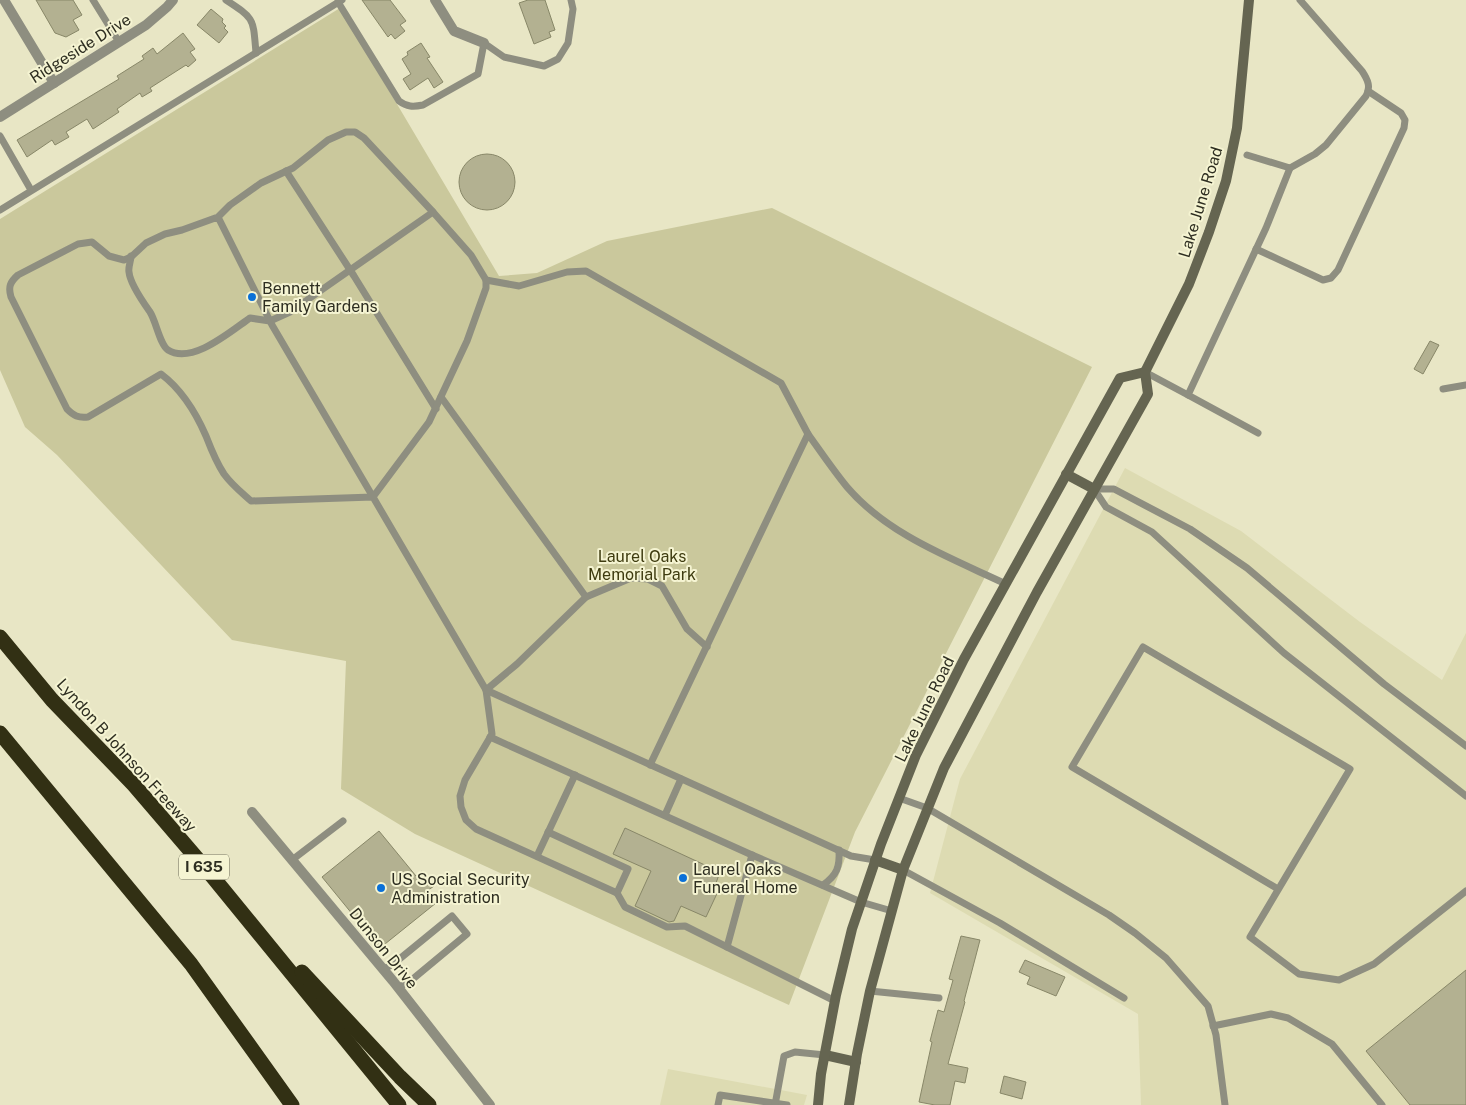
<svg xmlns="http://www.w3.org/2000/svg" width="1466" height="1105" viewBox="0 0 1466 1105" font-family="'Public Sans',sans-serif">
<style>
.built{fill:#dddbb2}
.green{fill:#cac89c}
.building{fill:#b3b191;stroke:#888768}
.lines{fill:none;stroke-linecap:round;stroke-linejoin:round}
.lane{stroke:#8e8e80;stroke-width:7}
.street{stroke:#8e8e80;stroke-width:10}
.secondary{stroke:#656551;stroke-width:10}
.highway{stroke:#323014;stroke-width:15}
.poi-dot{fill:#0b70d8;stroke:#f5f4d2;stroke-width:2}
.labels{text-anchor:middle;stroke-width:4;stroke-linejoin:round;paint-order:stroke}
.shield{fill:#f5f4d2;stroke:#6a6956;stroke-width:1}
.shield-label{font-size:15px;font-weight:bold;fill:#2e2e21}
.street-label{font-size:16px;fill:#2e2e21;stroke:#f5f4d2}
.poi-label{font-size:16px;fill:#2e2e21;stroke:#f5f4d2;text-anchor:start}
.park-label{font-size:16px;fill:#3e3b0f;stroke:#f5f4d2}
</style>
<rect width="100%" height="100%" fill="#e8e6c5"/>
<g class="built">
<polygon points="1125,468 1241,531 1360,622 1442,680 1466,633 1466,1105 1141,1105 1138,1014 930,893 960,779"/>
<polygon points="668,1069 807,1095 804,1105 660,1105"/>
</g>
<polygon class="green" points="340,8 499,276 537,273 607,241 772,208 1092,367 855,832 789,1005 415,834 341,789 346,661 232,640 57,455 25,427 0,370 0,219"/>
<g class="building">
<polygon points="36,0 73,0 82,15 73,20 79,30 66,37 55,33"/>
<polygon points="362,0 390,0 406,21 400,25 405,31 395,39 391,34 388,37"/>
<polygon points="528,0 545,0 555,30 549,32 551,37 534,44 519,3"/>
<polygon points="211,9 223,19 222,22 226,26 224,28 228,32 219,43 197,25"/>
<polygon points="183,33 195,49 190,52 196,60 188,67 186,65 150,88 152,91 142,97 140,93 117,109 119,112 93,129 87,119 66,132 69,137 55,145 52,140 27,157 17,140 119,79 117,76 144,59 142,56 153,48 157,54"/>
<polygon points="421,43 430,57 427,58 443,82 434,88 428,78 410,90 403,79 411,74 402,59 408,55 407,52"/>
<circle cx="487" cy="182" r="28"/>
<polygon points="1430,341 1439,345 1423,374 1414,369"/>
<polygon points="625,828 720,872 716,883 721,885 706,917 681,906 674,921 669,922 635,906 651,871 613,854"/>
<polygon points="379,831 416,876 422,871 434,886 427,891 436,903 380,948 322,877"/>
<polygon points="961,936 980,940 964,1001 965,1002 948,1064 968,1068 965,1083 955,1081 950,1105 935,1105 919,1102 932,1042 930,1041 938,1010 944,1012 953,980 949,979"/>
<polygon points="1025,960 1065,977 1056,996 1027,984 1030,977 1019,972"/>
<polygon points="1466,970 1466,1105 1410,1105 1366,1051"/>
<polygon points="1004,1076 1026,1082 1022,1099 1000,1093"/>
</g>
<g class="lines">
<g class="lane">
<polyline points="93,0 119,42"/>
<path d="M226,0c29,19 27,18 30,53"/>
<path d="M338,2l61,99c8,6 14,6 24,4l55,-31 6,-31 20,14 40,9 14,-7 10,-16 5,-34 -2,-9"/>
<polyline points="0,136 31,190"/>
<polyline points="1247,155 1290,168 1266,228 1188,395 1258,433"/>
<path d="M1290,168l25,-14 11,-9 40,-49c5,-9 2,-16 -4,-25l-62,-71"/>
<polyline points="286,171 354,276 436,409"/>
<polyline points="0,210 342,0"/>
<path d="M218,217l54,108 101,172 -122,4c-10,-9 -19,-16 -27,-27 -8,-12 -13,-25 -18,-38 -10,-23 -25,-47 -45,-62l-73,43c-10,1 -14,-1 -21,-8l-56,-112c-3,-10 -1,-15 7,-22l60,-31 14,-2 17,14 15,4 7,-3 15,-14 19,-9 17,-4 36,-13 12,-12 31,-22 32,-15 35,-28 18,-8h9l9,6 69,74 38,43 15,25v8l-19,53 -38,81 -56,75 113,193 6,44 -27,46 -5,16 1,11 5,13 10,9 141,64 8,14 42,20 18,-1 150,75"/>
<polyline points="1256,249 1323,280 1331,278 1338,270 1404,128 1405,120 1401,113 1368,91"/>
<path d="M131,256c0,5 -3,11 -2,16 1,12 14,30 21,40 6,9 10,33 18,38 24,15 63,-19 82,-32l20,3 20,-9 143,-100"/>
<polyline points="486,280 519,286 567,272 586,271 781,383 808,434"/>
<polyline points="1145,372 1188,395"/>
<polyline points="1443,389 1466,385"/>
<polyline points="441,397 586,597 631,578 648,579 662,586 687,629 707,647"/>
<polyline points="1094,489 1106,507 1152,532 1284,653 1466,796"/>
<polyline points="1094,489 1114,489 1190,529 1247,568 1384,684 1466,746"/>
<polyline points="586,597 517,664 486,690 851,856 875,860"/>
<polyline points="490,737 752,855 861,902 892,911"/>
<path d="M650,765l158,-331c13,18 25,36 39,53 41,48 104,71 159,97"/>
<polyline points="899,798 927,808 1109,915 1135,933 1166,958 1208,1006 1216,1035 1225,1105"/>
<polyline points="665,815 681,779"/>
<polyline points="548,832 628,869 617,893"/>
<polyline points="537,856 575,775"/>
<polyline points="292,860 343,821"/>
<polyline points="903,870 1000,923 1124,998"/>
<path d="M823,885c14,-10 17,-18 16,-35"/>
<polyline points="1278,889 1072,767 1143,647 1350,769 1250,937 1299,974 1339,980 1374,964 1466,891"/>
<polyline points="727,947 752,855"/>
<polyline points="383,970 397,961 452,916 467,934 414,978 398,988"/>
<polyline points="870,991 939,998"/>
<polyline points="1213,1026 1271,1014 1288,1018 1332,1044 1382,1105"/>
<polyline points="718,1105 720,1095 787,1105"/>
<polyline points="775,1105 784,1056 795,1052 825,1055"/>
</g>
<g class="street">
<polyline points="4,0 54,83"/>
<polyline points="435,0 454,31 484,43"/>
<polyline points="0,117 146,25 167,7 173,0"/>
<polyline points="252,812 393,981 490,1105"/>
</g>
<g class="secondary">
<polyline points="1066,474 1094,489"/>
<polyline points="875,860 903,870"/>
<polyline points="825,1055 856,1062"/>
<polyline points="818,1105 821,1074 836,995 852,929 881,844 916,755 964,659 1120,378 1145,372"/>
<polyline points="849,1105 857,1054 870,991 903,870 944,768 1037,592 1148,394 1145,372 1189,284 1209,232 1226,181 1237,128 1249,0"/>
</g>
<g class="highway">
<polyline points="0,637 52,700 134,785 212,876 399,1105"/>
<polyline points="0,733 191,964 292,1105"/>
<polyline points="302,972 400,1077 429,1105"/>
</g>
</g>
<g class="poi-dot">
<circle cx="252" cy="297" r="5"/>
<circle cx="683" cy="878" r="5"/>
<circle cx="381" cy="888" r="5"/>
</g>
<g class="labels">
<rect class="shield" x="179" y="854.5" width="50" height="25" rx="4"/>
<g class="shield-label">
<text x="204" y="872">I 635</text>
</g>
<g class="street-label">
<text transform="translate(80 48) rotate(-32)" y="6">Ridgeside Drive</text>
<text transform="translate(1200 202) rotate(-73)" y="6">Lake June Road</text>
<text transform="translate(924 709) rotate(-64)" y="6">Lake June Road</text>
<text transform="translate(127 755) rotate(48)" y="6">Lyndon B Johnson Freeway</text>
<text transform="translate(384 948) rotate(51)" y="6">Dunson Drive</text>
</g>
<g class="poi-label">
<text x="262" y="294">Bennett<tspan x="262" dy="18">Family Gardens</tspan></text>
<text x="693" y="875">Laurel Oaks<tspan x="693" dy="18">Funeral Home</tspan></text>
<text x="391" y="885">US Social Security<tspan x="391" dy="18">Administration</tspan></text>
</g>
<g class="park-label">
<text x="642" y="562">Laurel Oaks<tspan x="642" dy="18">Memorial Park</tspan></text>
</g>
</g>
</svg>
